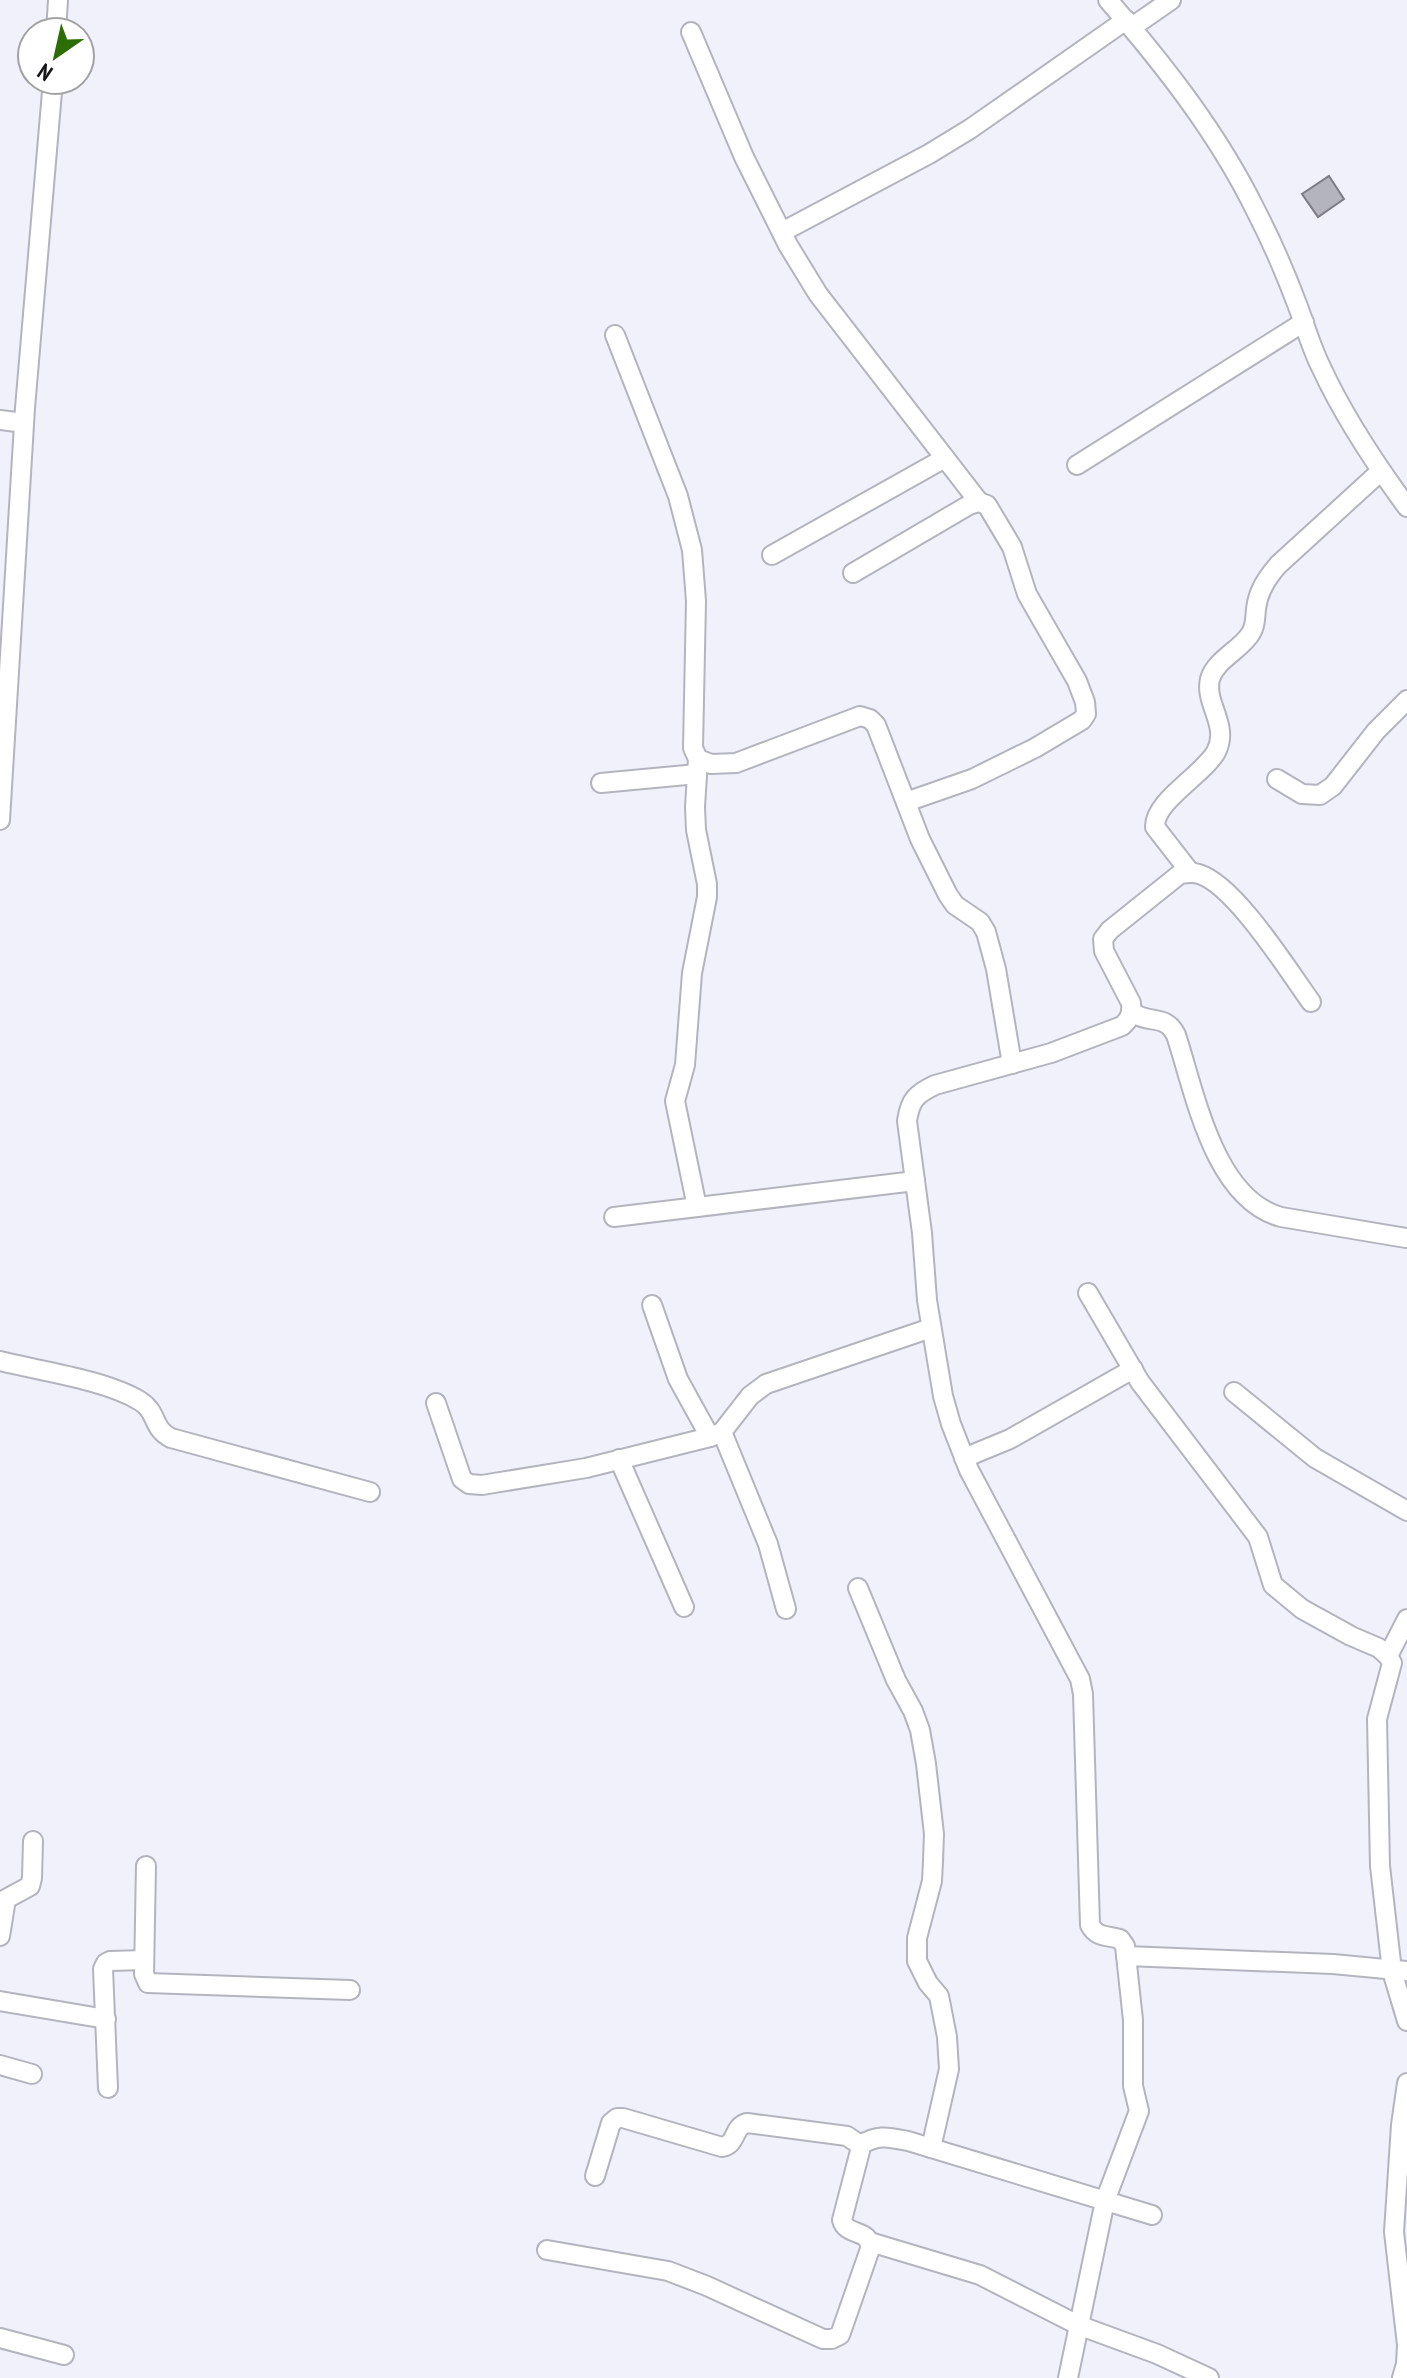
<svg xmlns="http://www.w3.org/2000/svg" width="1407" height="2378" viewBox="0 0 1407 2378" font-family="'PT Sans Narrow',sans-serif">
<style>
.building{fill:#b4b4be;stroke:#7d7c86;stroke-width:2}
.lines{fill:none;stroke-linecap:round;stroke-linejoin:round}
.street-casing{stroke:#b4b4bf;stroke-width:22}
.street{stroke:#fff;stroke-width:18}
</style>
<rect width="100%" height="100%" fill="#f1f1fc"/>
<polygon class="building" points="1329,176 1344,199 1318,217 1302,194"/>
<g class="lines">
<g class="street-casing">
<g id="street">
<path d="M1108,0c56,65 109,132 147,209 16,31 30,63 42,95 8,21 14,43 24,63 23,50 53,95 86,140"/>
<polyline points="1132,27 1171,0"/>
<polyline points="56,32 58,0"/>
<polyline points="691,32 744,157 788,245 818,294 979,502"/>
<polyline points="782,232 929,154 970,129 1126,20"/>
<polyline points="615,335 678,496 692,550 696,601 693,748 698,759 711,764 736,763 860,716 870,719 876,725 920,839 948,895 955,905 980,922 986,932 996,969 1012,1064"/>
<polyline points="0,420 24,423"/>
<polyline points="1077,465 1304,322"/>
<polyline points="772,555 945,458"/>
<polyline points="853,573 969,505 979,502 987,505 1012,547 1027,594 1077,681 1085,702 1086,714 1082,720 1035,748 972,779 906,802"/>
<polyline points="1277,779 1302,794 1320,795 1333,786 1376,731 1407,700"/>
<polyline points="601,783 697,774"/>
<polyline points="0,820 25,408 53,80"/>
<path d="M1190,872l-35,-45c-1,-26 48,-52 61,-75 14,-27 -12,-48 -6,-73 6,-20 31,-29 41,-46 5,-8 4,-16 5,-24 2,-18 11,-31 22,-44l103,-94"/>
<path d="M1132,1012c17,13 33,1 44,23 19,58 38,164 105,182l125,21"/>
<polyline points="697,1207 675,1101 685,1065 692,973 707,897 707,884 696,830 695,807 698,759"/>
<polyline points="614,1217 915,1181"/>
<polyline points="1088,1293 1140,1382 1258,1537 1273,1585 1302,1609 1351,1636 1379,1648 1388,1656 1392,1663 1377,1719 1380,1866 1392,1971 1407,2021"/>
<polyline points="652,1305 678,1379 710,1437"/>
<path d="M0,1361c40,10 106,19 140,40 18,11 12,28 31,37l199,54"/>
<polyline points="1234,1392 1315,1458 1407,1511"/>
<polyline points="436,1403 462,1479 469,1484 482,1485 586,1468 710,1437 722,1432 750,1396 766,1384 931,1328"/>
<polyline points="722,1432 768,1544 786,1609"/>
<polyline points="964,1458 1010,1439 1133,1369"/>
<polyline points="619,1459 684,1607"/>
<polyline points="858,1588 896,1680 913,1711 920,1730 926,1764 934,1834 933,1861 932,1881 917,1938 917,1961 928,1983 939,1996 947,2037 949,2069 931,2148"/>
<polyline points="1388,1656 1407,1619"/>
<polyline points="146,1866 144,1974 148,1983 350,1990"/>
<polyline points="0,1936 6,1899 30,1886 32,1878 33,1841"/>
<polyline points="1126,1956 1333,1964 1407,1971"/>
<polyline points="0,2001 106,2019"/>
<polyline points="0,2065 32,2074"/>
<polyline points="108,2088 103,1969 106,1963 110,1961 144,1960"/>
<path d="M860,2145c19,-11 28,-8 48,-4l244,74"/>
<polyline points="870,2242 980,2275 1078,2325 1157,2354 1209,2378"/>
<path d="M547,2250l121,21 39,15 116,53h9l8,-4 30,-86c1,-21 -24,-12 -28,-29l18,-69v-6l-13,-9 -100,-13c-15,4 -9,21 -25,24l-99,-29h-6l-6,5 -16,53"/>
<polyline points="0,2338 64,2355"/>
<path d="M1068,2378l37,-177 34,-90 -6,-25v-66l-8,-74 -5,-7c-13,-4 -23,-1 -30,-14l-7,-231 -3,-15 -111,-209 -18,-46 -8,-28 -16,-96 -5,-67 -15,-112c3,-21 9,-27 28,-36l116,-32 71,-27c8,-7 10,-12 9,-23l-27,-52 -1,-12 7,-9 70,-56c7,-1 13,-2 19,0 36,11 89,96 112,128"/>
<polyline points="1402,2378 1406,2364 1407,2345 1394,2232 1401,2125 1407,2083"/>
</g>
</g>
<use href="#street" class="street"/>
</g>
<g transform="translate(56 56) rotate(214)"><circle r="38" fill="#ffffff" stroke="#a2a2a3" stroke-width="2"/>
<path d="M0-6L14 30L0 20L-14 30Z" fill="#2d6e04"/>
<text y="-12" font-size="22" font-weight="bold" text-anchor="middle" fill="#16161a">N</text>
</g>
</svg>
